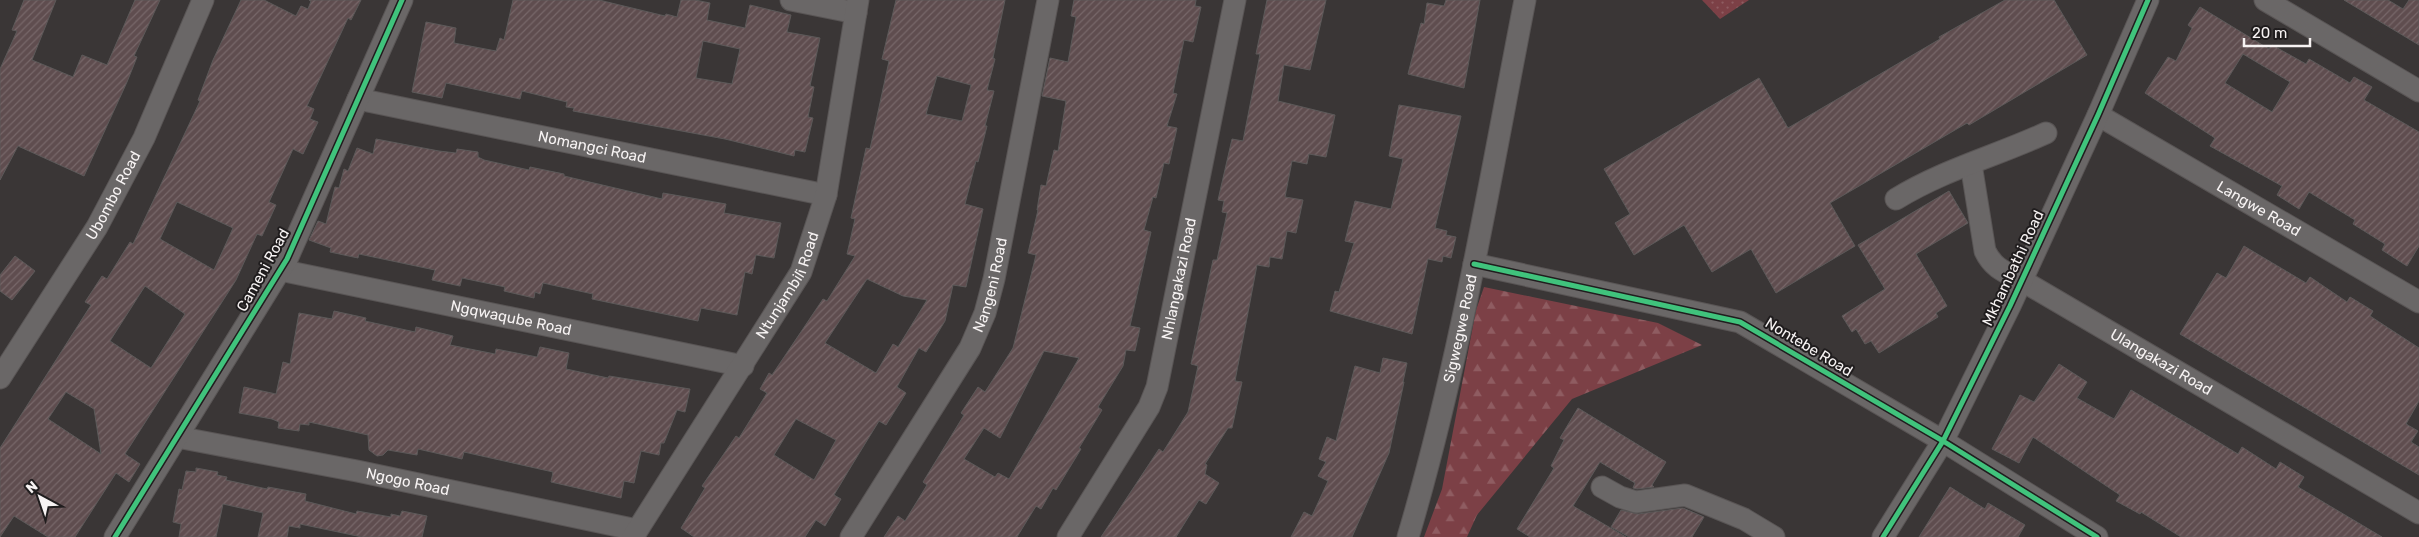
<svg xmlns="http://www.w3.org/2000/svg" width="2419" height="537" viewBox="0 0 2419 537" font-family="Rubik,sans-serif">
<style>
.grass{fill:url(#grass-dots)}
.forest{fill:url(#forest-firs)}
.building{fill:url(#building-hatch);stroke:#5c5959;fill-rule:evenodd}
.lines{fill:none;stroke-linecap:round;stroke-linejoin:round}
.minor-casing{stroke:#595555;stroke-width:23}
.minor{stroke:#6a6767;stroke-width:21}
.cycleway-casing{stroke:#201d1e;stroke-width:8}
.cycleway{stroke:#40c37c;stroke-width:5}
.labels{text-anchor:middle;stroke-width:4;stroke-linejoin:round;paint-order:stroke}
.street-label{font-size:15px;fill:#f7f3f3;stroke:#201d1e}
</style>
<defs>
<pattern id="grass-dots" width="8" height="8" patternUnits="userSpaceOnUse" patternTransform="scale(1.25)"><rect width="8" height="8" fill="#7c4046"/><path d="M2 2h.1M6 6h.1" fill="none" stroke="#8f5c61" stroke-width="1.8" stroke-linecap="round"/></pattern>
<pattern id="forest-firs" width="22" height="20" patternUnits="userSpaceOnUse" patternTransform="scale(1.25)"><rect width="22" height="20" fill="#7c4046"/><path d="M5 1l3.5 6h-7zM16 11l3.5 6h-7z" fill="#8f5c61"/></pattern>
<pattern id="building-hatch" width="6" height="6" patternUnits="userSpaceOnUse" patternTransform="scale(1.25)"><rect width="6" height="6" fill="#5f4d4f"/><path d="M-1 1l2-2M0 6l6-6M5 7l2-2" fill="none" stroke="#776769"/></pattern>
</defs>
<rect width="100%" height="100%" fill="#3a3636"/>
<polygon class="grass" points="1702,0 1749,0 1720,19"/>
<polygon class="forest" points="1484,287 1658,323 1702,345 1572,399 1477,515 1467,537 1424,537 1442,489 1476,310"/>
<g class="building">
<polygon points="24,0 56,0 32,60 73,77 82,55 107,65 135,0 160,0 134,56 137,57 127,82 84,176 18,146 0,180 0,69 17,31 12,30"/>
<path d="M241,0h23l32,16 5,-10 7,3 3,-8 -2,-1h52l-10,20 -3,-2 -41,88 7,3 -4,10 8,3 -15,32 -10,-5 -24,53 7,3 -14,31 -5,-2 -21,46 -111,174 15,10 -11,18 -13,-9 -41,64h-27l-34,-21 -14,21v-89l91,-143 -6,-3 17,-26 5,3 23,-37 3,2 67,-143 -2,-1 15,-40zM177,202l56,26 -19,42 -54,-31zM145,286l40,28 -34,54 -41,-27zM66,392l28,17 7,45 -53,-35z"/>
<path d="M513,0h86l66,16 1,-2 11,3 4,-17h14l15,3 -3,17 38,8 5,-23 41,10 -4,17 33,6 -10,48 4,1 -6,30 5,1 -8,34 -10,-2 -1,6 -69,-17 -152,-28 1,-3 -8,-1 1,-5 -45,-11 -2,8 -74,-16 -4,15 -30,-6 14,-70 30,6 -2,15 42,8 4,-13 4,2zM703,41l37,8 -8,35 -36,-6z"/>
<path d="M896,0h109l-12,58 2,1 -8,31 7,1 -9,35h2l-9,36 -2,-1 -11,43 18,5 -17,78 -13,-2 -8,36 -19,31 -7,-4 -22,39 9,6 -20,32 -7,-4 -27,44 -18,30 7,4 -16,27 -9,-6 -11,17h-111l-13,-9 24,-40 -3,-2 34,-50 3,2 28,-45 -7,-4 9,-16 3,2 51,-76 4,2 28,-45 -8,-2 8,-35 -4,-1 15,-70 4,1 19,-88 -7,-2zM937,76l34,9 -9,36 -36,-7zM867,279l36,17 24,4 -29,47 -5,-3 -17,29 -51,-30zM796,419l40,21 -22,40 -40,-25z"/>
<path d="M1074,0h122l-1,6 6,1 -8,35 -9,-2 -11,53 4,1 -10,32 10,2 -8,36 -5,-1 -8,35 -3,-1 -9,33 7,2 -21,94 10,2 -5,23 -9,-1 -3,16 -25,41 4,3 -23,38 2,1 -25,41 -3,-2 -12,21 -5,-3 -19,31h-133l14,-21 7,5 22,-36 -4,-3 41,-67 -3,-2 17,-26 7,5 28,-44 23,-93 -8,-2 10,-43h-1l4,-25 5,1 8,-36 4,1 8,-50 -24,-5 8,-38 18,4 8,-45 -5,-1zM1044,351l35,7 -70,121 -11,-6 -3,4 -31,-18 20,-31 16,10z"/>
<polygon points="1267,0 1326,0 1310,70 1284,65 1278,101 1335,115 1326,157 1309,154 1307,164 1292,161 1285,197 1303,200 1296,233 1287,231 1282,259 1270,257 1269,267 1257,265 1235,381 1242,382 1232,428 1228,428 1205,464 1207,465 1205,474 1219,483 1206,504 1199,500 1176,537 1101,537 1159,449 1163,452 1188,412 1198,366 1191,364 1213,260 1217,260 1227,213 1222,212 1224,201 1218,200 1232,139 1243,141 1260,54 1256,54"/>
<polygon points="1446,0 1480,0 1464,88 1408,74 1421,23 1424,24 1427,3 1444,6"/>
<polygon points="2005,0 2054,0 2087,55 1969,125 1967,123 1830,203 1855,246 1776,293 1751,249 1712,272 1684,225 1634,255 1615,223 1630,214 1604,169 1759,78 1788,128 1940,39 1939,37"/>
<polygon points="2344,0 2388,0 2403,9 2409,0 2419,0 2419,45"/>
<path d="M2200,7l69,42 3,-4 34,19 3,-5 41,24 4,-6 18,10 -8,13 55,32v114l-12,20 -25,-16 3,-6 -32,-20 2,-4 -46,-28 -10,17 -22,-14 5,-9 -72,-40 5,-8 -70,-45 23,-36 8,4 16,-33 -4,-3zM2243,54l47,28 -18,30 -47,-29z"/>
<polygon points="1399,105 1461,116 1435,228 1447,231 1446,235 1456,237 1451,258 1443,256 1442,262 1428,259 1412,334 1330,311 1335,291 1339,292 1354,243 1345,241 1355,201 1391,209 1403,159 1389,156"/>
<polygon points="376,139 439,151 456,153 457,149 478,152 478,157 484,160 529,170 530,167 564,174 564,176 662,199 663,193 726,204 724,213 781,223 774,258 756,255 752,274 745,272 737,315 701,308 698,321 592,299 593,294 543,283 540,294 535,292 534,298 504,291 505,287 462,278 460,286 432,280 435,270 359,254 358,258 330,252 331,248 309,240 318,221 326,224 335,187 339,188 344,169 348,171 357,148 373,154"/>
<polygon points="1949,191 1968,223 1916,254 1947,306 1936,313 1938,317 1879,353 1871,341 1865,344 1856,329 1852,332 1842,316 1885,289 1858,245"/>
<polygon points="2244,246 2306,283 2310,277 2347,302 2350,297 2373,311 2370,316 2419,348 2419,401 2406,424 2418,431 2411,442 2419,447 2419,475 2180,334 2217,273 2226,278"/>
<polygon points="15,256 35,271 12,300 0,291 0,275"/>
<polygon points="334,311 366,318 365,321 415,332 416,327 453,336 450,345 495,354 496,349 537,357 540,347 569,353 566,369 608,378 609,376 690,389 685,412 677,410 664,443 661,443 659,455 641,451 634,483 624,481 621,498 551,482 553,472 464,452 462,459 418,449 417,455 388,450 383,455 377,456 369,450 368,435 309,422 309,425 300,424 299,431 278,428 279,422 272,419 239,413 244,387 276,394 283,362 290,364 299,313 332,319"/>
<polygon points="1383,358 1407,363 1403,382 1404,382 1389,453 1352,537 1291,537 1304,512 1312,516 1328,481 1318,476 1326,462 1319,459 1327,437 1336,441 1355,366 1380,373"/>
<polygon points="2059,364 2087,382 2077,398 2114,419 2131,390 2238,454 2242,447 2276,469 2280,462 2304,477 2298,487 2382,537 2181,537 2141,512 2140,514 2116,501 2120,495 2033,437 2019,463 1992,449 2020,395 2034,402"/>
<polygon points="1578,408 1666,462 1652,485 1654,487 1637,489 1633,488 1635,483 1600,462 1573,506 1626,537 1530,537 1517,529 1554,468 1551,466 1564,440 1560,438"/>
<polygon points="196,468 218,472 217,475 227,477 226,480 267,489 268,487 306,494 305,501 356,514 357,511 391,517 391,514 400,516 402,511 427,516 422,537 362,537 300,524 300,528 289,526 287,537 258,537 263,513 223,504 216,537 179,537 181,524 173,522 179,489 182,490 186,471 196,472"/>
<polygon points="1950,487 1985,509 1988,503 2025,525 2018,537 1919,537"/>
<polygon points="1683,508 1704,517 1692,537 1629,537 1611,527 1621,510 1638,514"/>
</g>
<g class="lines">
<g class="minor-casing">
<g id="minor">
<polyline points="791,0 856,13"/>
<polyline points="2265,0 2419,91"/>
<path id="s1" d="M358,99l468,96"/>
<path id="s2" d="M2098,115l321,187"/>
<path id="s3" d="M1971,164l14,87c8,17 20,21 36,29l398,233"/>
<path d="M1896,199c47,-29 100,-43 150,-66"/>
<polyline points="1474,264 1740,322 1943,441 2097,537"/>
<path id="s4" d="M280,270l463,96"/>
<path id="s5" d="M0,378l97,-151 47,-89 59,-138"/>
<path id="s6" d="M177,437l180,34 280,59"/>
<polyline points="1602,487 1620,497 1636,502 1685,495 1744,519 1774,537"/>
<polyline points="115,537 287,259 402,0"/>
<path id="s7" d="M633,537l168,-265 25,-77 32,-195"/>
<path id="s8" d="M851,537l119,-189 15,-35 9,-34 54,-279"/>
<path id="s9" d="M1068,537l81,-130 8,-20 78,-387"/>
<path id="s10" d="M1408,537c52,-175 82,-358 117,-537"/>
<polyline points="1883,537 1943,441 2010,306 2098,115 2148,0"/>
</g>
</g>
<use href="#minor" class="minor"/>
<g class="cycleway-casing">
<g id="cycleway">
<polyline points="1474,264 1740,322 1943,441 2097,537"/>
<polyline points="115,537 287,259 402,0"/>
<polyline points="1883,537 1943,441 2010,306 2098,115 2148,0"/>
</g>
</g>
<use href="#cycleway" class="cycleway"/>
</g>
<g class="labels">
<g class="street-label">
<text dy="5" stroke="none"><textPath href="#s1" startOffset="239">Nomangci Road</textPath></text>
<text dy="5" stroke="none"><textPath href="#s5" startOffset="215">Ubombo Road</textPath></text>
<text dy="5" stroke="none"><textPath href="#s2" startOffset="186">Langwe Road</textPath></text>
<text transform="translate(2013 268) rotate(-65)" y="5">Mkhambathi Road</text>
<text transform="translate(263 270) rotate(-61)" y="5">Cameni Road</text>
<text dy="5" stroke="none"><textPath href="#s9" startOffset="285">Nhlangakazi Road</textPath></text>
<text dy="5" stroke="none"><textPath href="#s8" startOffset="290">Nangeni Road</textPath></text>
<text dy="5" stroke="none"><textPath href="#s7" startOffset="296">Ntunjambili Road</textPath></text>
<text dy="5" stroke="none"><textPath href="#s4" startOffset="236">Ngqwaqube Road</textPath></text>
<text dy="5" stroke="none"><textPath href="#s10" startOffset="215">Sigwegwe Road</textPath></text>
<text transform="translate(1809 347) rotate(31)" y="5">Nontebe Road</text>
<text dy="5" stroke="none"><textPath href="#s3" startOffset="298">Ulangakazi Road</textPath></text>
<text dy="5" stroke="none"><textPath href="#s6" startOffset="235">Ngogo Road</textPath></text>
</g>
</g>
<g transform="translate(40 497) rotate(320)" stroke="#201d1e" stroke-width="4" paint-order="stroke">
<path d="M0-4L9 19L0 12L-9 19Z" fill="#f7f3f3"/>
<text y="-8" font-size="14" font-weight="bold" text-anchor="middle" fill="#f7f3f3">N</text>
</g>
<path d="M2244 38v8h66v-8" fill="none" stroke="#f7f3f3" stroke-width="2.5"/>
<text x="2252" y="38" font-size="15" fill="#f7f3f3" stroke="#201d1e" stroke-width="4" paint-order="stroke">20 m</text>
</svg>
